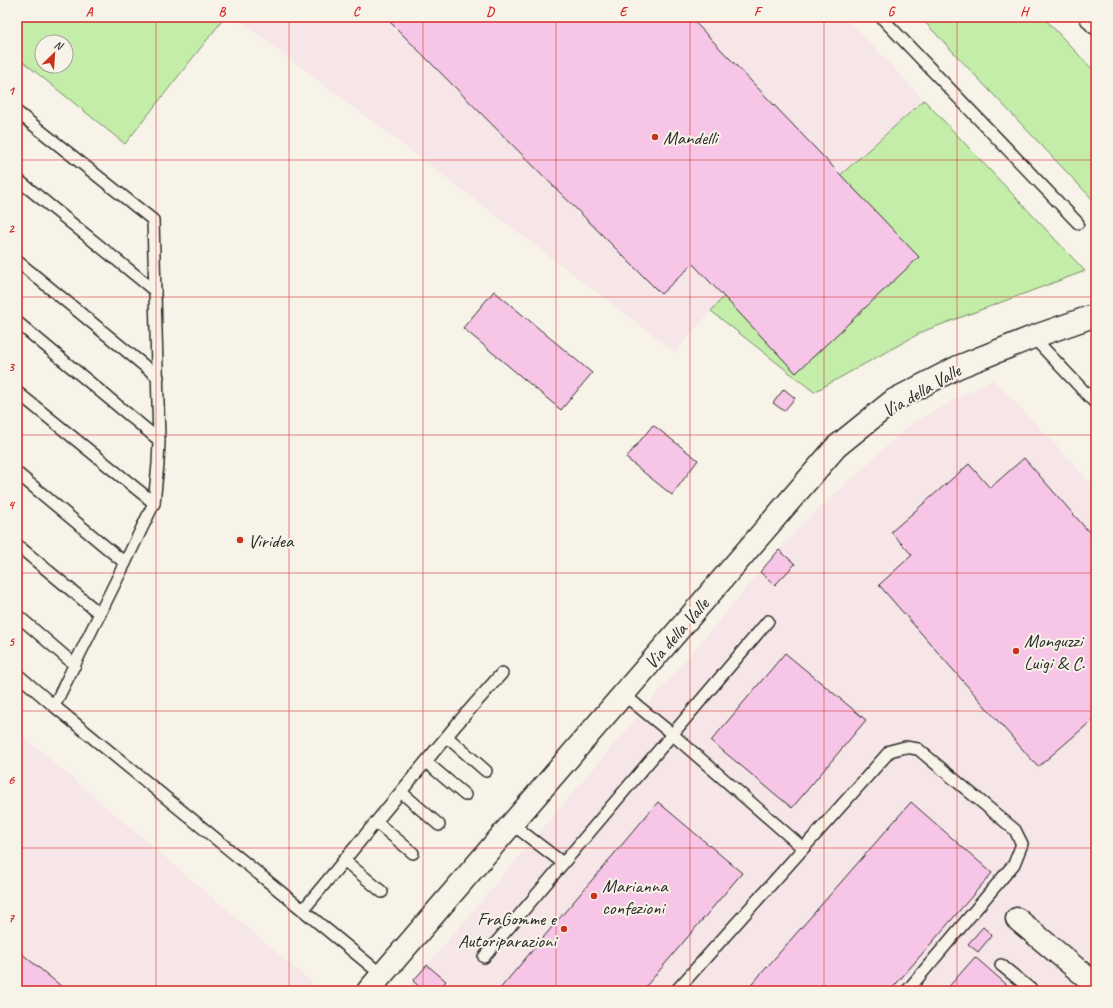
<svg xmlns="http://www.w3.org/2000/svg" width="1113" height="1008" viewBox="0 0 1113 1008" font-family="Caveat,sans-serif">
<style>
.built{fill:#f7e6e8}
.green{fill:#c3eda9;stroke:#778c6a;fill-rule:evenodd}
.building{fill:#f7c6e7;stroke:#2b2b2b}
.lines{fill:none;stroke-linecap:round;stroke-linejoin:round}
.service-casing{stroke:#2b2b2b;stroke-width:14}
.minor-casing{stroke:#2b2b2b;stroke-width:25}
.service{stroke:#f7f3e8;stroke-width:11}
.minor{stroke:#f7f3e8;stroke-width:22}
.grid{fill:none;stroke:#d62828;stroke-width:1;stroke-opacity:0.55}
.poi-dot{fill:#c8321e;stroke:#f7f3e8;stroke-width:1.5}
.labels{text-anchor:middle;stroke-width:4;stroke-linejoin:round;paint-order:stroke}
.poi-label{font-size:19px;fill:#2b2b2b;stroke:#f7f3e8;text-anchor:start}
.street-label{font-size:19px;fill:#2b2b2b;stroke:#f7f3e8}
.neatline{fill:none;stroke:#d62828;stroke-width:1.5}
.grid-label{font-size:13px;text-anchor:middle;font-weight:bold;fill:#d62828}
</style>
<rect width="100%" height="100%" fill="#f7f3e8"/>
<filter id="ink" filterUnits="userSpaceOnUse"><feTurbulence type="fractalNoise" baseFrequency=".025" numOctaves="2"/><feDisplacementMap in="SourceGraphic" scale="8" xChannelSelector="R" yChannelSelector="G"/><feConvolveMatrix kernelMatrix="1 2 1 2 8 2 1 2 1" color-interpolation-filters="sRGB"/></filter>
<g filter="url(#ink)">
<g class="built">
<polygon points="235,17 845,17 924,100 798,213 675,352"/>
<polygon points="993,379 1096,488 1096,991 405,991 760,572 801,525 913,422"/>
<polygon points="17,731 322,991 17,991"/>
</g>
<g class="green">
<path d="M17,17h208l-100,127 -108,-87zM42,42h24v24h-24z"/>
<polygon points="920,17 1043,17 1096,73 1096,203"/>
<polygon points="924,100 1085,271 924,331 814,392 711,311 798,213"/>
</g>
<g class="building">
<polygon points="385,17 690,17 919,257 796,373 693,264 661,294"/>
<polygon points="494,291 592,373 561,410 463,328"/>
<polygon points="784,389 795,398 784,411 773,403"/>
<polygon points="653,425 698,460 672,495 626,458"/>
<polygon points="1024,458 1096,540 1096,717 1038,767 879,585 912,555 891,532 969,464 990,488"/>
<polygon points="779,550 795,564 775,585 760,572"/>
<polygon points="785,653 866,720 792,808 711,741"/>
<polygon points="658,802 742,873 642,991 498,991"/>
<polygon points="911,802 992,873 890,991 746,991"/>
<polygon points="983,927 992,935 978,952 968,944"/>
<polygon points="17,949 21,953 67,991 17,991"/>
<polygon points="975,957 1014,991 945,991"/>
<polygon points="427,965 446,981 438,991 424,991 413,981"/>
</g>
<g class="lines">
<g class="service-casing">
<g id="service">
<polyline points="881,17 1078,223"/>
<polyline points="17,112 153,220 159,440 158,464 154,503 125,563 54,706"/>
<polyline points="17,179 155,291"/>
<polyline points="17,261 158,377"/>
<polyline points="17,322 159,440"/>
<polyline points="1033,337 1096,404"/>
<polyline points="17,392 154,503"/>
<polyline points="17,473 125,563"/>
<polyline points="17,545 100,614"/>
<polyline points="17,615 75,665"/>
<polyline points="17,674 54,706 382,975"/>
<polyline points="623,694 672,734 803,848"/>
<polyline points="447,737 486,771"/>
<polyline points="426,762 465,795"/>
<polyline points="401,792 439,825"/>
<polyline points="376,822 413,853"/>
<polyline points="512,824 563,863"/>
<polyline points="344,860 382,892"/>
<polyline points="303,910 457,724 502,673"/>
<polyline points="484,957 768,621"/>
<polyline points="1001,965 1033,991"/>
<polyline points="676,991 890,751 905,747 918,749 1015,830 1022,844 1014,864 907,991"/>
</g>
</g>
<g class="minor-casing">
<g id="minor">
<polyline points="1091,17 1096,23"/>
<polyline points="1017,919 1096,985"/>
<polyline points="368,991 836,447 894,400 958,367 1033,337 1096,315"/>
</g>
</g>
<use href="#service" class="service"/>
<use href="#minor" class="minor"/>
</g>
</g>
<path class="grid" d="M156,17v974M289,17v974M423,17v974M556,17v974M690,17v974M824,17v974M957,17v974M17,160h1079M17,297h1079M17,435h1079M17,573h1079M17,711h1079M17,848h1079"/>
<g class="poi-dot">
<circle cx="655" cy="137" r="4"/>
<circle cx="240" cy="540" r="4"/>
<circle cx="1016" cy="651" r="4"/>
<circle cx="594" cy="896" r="4"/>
<circle cx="564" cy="929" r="4"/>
</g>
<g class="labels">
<g class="poi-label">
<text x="663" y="144">Mandelli</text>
<text x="248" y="547">Viridea</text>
<text x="1024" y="647">Monguzzi<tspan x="1024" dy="22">Luigi &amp; C.</tspan></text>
<text x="602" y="892">Marianna<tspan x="602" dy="22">confezioni</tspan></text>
<text x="556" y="925" text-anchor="end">FraGomme e<tspan x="556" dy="22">Autoriparazioni</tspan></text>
</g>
<g class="street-label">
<text transform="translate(921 390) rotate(-30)" y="7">Via della Valle</text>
<text transform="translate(676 633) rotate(-49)" y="7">Via della Valle</text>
</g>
</g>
<rect width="1113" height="1008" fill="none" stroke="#f7f3e8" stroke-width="44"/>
<g transform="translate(54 54) rotate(25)"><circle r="19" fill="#f7f3e8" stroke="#a5a39c"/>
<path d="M0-3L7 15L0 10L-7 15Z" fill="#c8321e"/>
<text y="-6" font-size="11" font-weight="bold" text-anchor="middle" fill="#2b2b2b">N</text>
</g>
<rect x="22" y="22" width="1069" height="964" class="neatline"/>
<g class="grid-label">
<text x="89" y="16">A</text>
<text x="222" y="16">B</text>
<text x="356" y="16">C</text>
<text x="490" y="16">D</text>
<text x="623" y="16">E</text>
<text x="757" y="16">F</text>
<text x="891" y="16">G</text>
<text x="1024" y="16">H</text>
<text x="11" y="95">1</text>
<text x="11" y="233">2</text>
<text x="11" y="371">3</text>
<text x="11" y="509">4</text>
<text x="11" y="646">5</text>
<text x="11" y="784">6</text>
<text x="11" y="922">7</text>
</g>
</svg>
